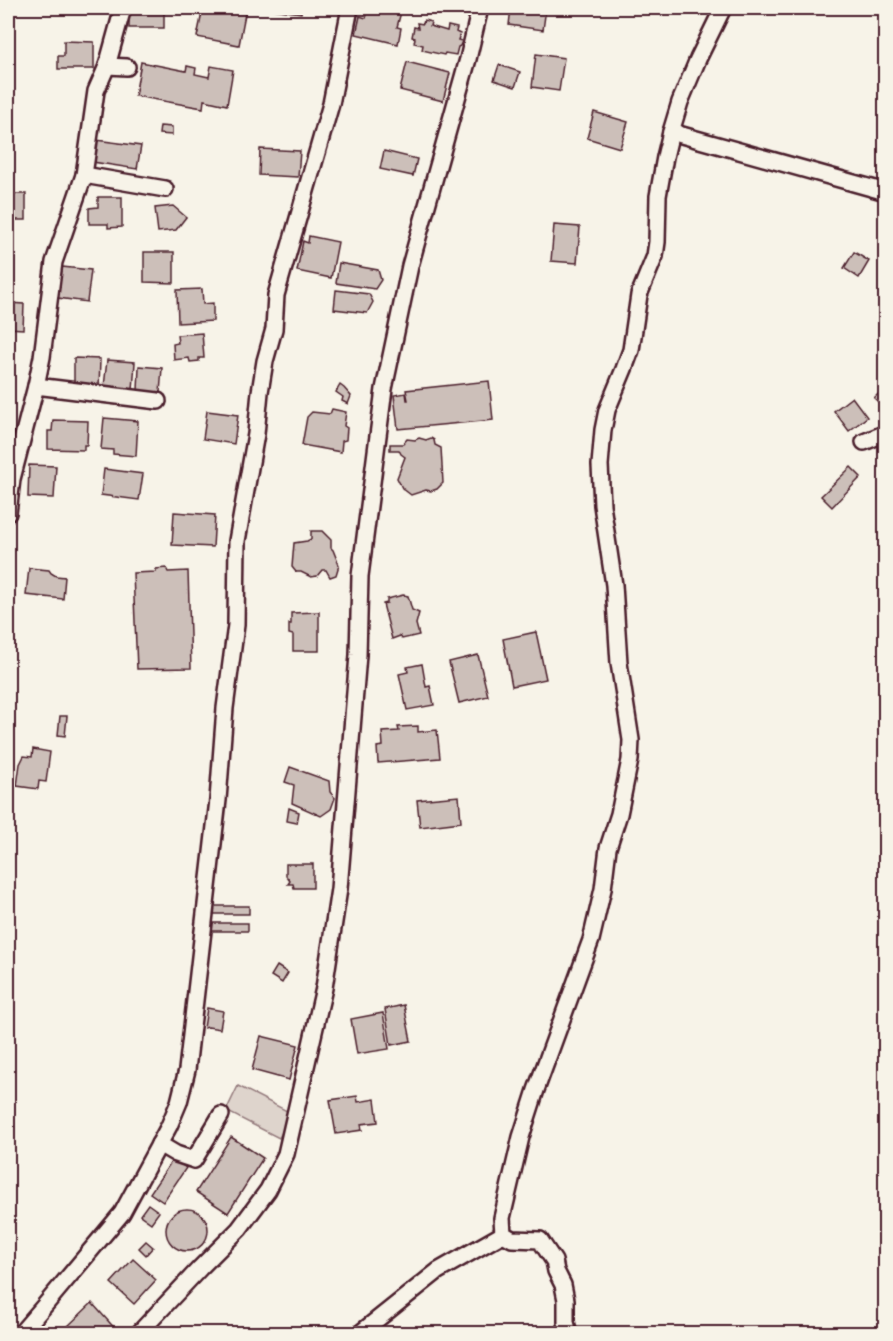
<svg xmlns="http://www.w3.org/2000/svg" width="893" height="1341" viewBox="0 0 893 1341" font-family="Dekko,sans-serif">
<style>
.green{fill:#ded4cc;stroke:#947a7c;stroke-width:1.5}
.building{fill:#ccbfb9;stroke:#4a1f2b;stroke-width:1.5}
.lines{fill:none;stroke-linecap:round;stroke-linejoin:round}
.street-casing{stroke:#4a1f2b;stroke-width:20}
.street{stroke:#f7f3e8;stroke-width:15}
</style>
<rect width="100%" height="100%" fill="#f7f3e8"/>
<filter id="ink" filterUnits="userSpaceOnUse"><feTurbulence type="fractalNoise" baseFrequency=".0167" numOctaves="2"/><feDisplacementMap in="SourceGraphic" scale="12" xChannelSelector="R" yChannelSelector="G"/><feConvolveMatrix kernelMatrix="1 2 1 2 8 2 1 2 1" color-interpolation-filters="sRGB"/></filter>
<g filter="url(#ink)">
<polygon class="green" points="238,1086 291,1113 279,1138 226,1111"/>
<g class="building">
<polygon points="203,8 238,8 246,9 239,45 197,37"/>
<polygon points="273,8 302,8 301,13 272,9"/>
<polygon points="369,8 390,8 401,12 397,27 401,28 398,44 356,34 360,16 366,18"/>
<polygon points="511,8 546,8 543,30 509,25"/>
<rect x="129" y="10" width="35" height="18"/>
<polygon points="424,20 431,22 430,26 447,31 448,26 457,28 456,32 460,34 458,40 462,41 460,46 458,47 456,55 445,53 444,55 422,50 423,45 414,43 415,38 412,37 414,27 418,28 417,23 423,24"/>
<polygon points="64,41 94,42 94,69 58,69 58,56 64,56"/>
<polygon points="536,54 564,58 559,91 532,87"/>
<polygon points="141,62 186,71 187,66 196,68 195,74 209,77 211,66 233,70 227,105 204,100 203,108 135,96"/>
<polygon points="407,62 450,73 443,101 400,90"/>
<polygon points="499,65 520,72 515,87 494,80"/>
<polygon points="594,112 628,122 620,148 587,138"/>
<polygon points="160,126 172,127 172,135 159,134"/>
<polygon points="96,140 141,146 137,169 93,162"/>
<polygon points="260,149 300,151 298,177 259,175"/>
<polygon points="384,151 417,159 413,176 380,169"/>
<rect x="8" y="194" width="18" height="26"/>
<polygon points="98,197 122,197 122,227 108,228 108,224 89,224 89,208 98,207"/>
<polygon points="173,206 186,217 176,230 158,232 155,208"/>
<polygon points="554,225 580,227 577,263 551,261"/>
<polygon points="309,236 338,242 331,278 297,271 303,241 308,243"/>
<polygon points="144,252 174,252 174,283 144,282"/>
<polygon points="854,252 869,261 859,278 844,268"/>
<polygon points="339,263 378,270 381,280 375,289 336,283"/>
<polygon points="62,267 91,270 87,302 58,298"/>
<polygon points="202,289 203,304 213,303 213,321 178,323 177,290"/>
<polygon points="336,290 369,294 373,302 367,313 334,309"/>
<polygon points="8,303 24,304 23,329 8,328"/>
<polygon points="202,333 204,358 199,358 199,361 190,362 189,358 174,360 173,344 178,343 177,335"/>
<polygon points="74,358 100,359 99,388 74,387"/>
<polygon points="107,360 135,362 133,390 104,387"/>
<polygon points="139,366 162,368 160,393 138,391"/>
<polygon points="489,381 493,420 398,429 394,395 406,393 407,400 408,400 406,390"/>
<polygon points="340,385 344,388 351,396 348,404 342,401 343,397 336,392"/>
<polygon points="885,388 886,388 886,409 874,398"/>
<polygon points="852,397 867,417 849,431 834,411"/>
<polygon points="332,409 346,412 344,426 347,428 346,440 342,441 341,452 302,445 307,417 312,412 330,414"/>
<polygon points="207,411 238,415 234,444 203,439"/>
<polygon points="104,418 138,421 136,456 113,454 113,450 101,449"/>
<polygon points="53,420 88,421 87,445 84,445 84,450 48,449 48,431 52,431"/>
<polygon points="419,438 426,440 431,438 434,440 435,445 441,448 443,483 437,489 431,491 426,490 411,495 402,488 397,478 405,457 401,454 399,450 390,450 390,444 403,444 407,439 415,440"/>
<polygon points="29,465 56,466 54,498 28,497"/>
<polygon points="851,467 861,477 832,507 821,496"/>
<polygon points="104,469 143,474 139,500 101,495"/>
<polygon points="174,512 215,515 213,547 172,545"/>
<polygon points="311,531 322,531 331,540 331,548 333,550 339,565 336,575 330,577 326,570 322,570 317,576 311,577 301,572 296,572 292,567 294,543 307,541 311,539"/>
<polygon points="29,568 49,570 51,573 56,576 65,577 63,599 26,595"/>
<polygon points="166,568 168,572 188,571 191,668 137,669 133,573 156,572 156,569"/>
<polygon points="403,595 408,596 412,610 419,613 416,624 419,635 402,639 400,636 392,639 383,604 387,603 387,599"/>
<polygon points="319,612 319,651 293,651 293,635 289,634 289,624 291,624 291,613"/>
<polygon points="536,632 546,679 512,686 503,639"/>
<polygon points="478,655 488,696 459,703 449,662"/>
<polygon points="422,664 426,687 430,686 434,705 407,710 399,674 408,672 407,667"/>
<polygon points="60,716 67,716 65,736 58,735"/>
<polygon points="418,726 418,732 437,730 440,758 378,763 377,747 383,746 382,732 399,731 398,727"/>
<polygon points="33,749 50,752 46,782 39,781 38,789 17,786 20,764 24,756 32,757"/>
<polygon points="290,767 329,781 330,792 335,798 331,809 321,816 292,803 294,785 285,782"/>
<polygon points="459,796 461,822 420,827 417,800"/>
<polygon points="289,808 299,812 297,823 287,821"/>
<polygon points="286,864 313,864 313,888 294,888 293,884 288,884 290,881 286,876"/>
<rect x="213" y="906" width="36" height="8"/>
<rect x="211" y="923" width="37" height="8"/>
<polygon points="277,966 288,973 282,983 271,976"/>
<polygon points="404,1005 411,1041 391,1045 385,1009"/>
<polygon points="207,1008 223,1011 220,1029 208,1027 204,1028"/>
<polygon points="383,1013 389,1049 357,1054 351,1019"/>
<polygon points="261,1036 298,1045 289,1080 252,1070"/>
<polygon points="357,1096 358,1102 375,1099 378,1122 361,1124 362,1130 336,1134 330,1100"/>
<polygon points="231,1137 263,1158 228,1213 196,1192"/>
<polygon points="173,1159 186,1168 163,1202 150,1193"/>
<polygon points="148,1204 159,1212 151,1223 140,1215"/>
<circle cx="187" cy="1230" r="21"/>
<polygon points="146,1241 153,1247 146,1255 139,1248"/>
<polygon points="133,1259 156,1280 134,1304 111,1283"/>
<polygon points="92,1303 118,1332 116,1334 74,1334 68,1326"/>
</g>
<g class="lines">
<g class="street-casing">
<g id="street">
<polyline points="107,66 127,67"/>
<polyline points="671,132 886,192"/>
<polyline points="84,175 165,189"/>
<polyline points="36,386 158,401"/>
<polyline points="864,442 886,433"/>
<polyline points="8,513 12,479 36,386 42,357 54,262 84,175 96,91 107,66 123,8"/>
<polyline points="159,1144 176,1154 194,1160 221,1115"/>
<polyline points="20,1334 45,1305 122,1213 169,1126 179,1102 187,1070 218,800 225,708 236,625 237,541 256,434 260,392 265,361 274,329 276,295 331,104 350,8"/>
<polyline points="138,1334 200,1268 239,1229 268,1190 286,1154 324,988 339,889 358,655 360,576 384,389 410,266 468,59 480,8"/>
<polyline points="359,1334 438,1271 503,1234"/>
<polyline points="569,1334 566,1322 566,1300 563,1285 556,1271 554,1261 540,1240 512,1239 503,1234 502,1218 521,1137 536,1090 591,940 603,889 608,848 619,814 630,760 631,740 619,663 614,585 602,505 600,465 603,430 607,410 624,369 631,350 639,295 655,256 657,242 658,196 665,157 671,132 680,102 698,59 723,8"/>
</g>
</g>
<use href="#street" class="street"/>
</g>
</g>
<rect width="893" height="1341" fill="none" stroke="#f7f3e8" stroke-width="30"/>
<rect x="15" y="15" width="863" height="1311" fill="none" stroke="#4a1f2b" stroke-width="2" filter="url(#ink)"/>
</svg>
